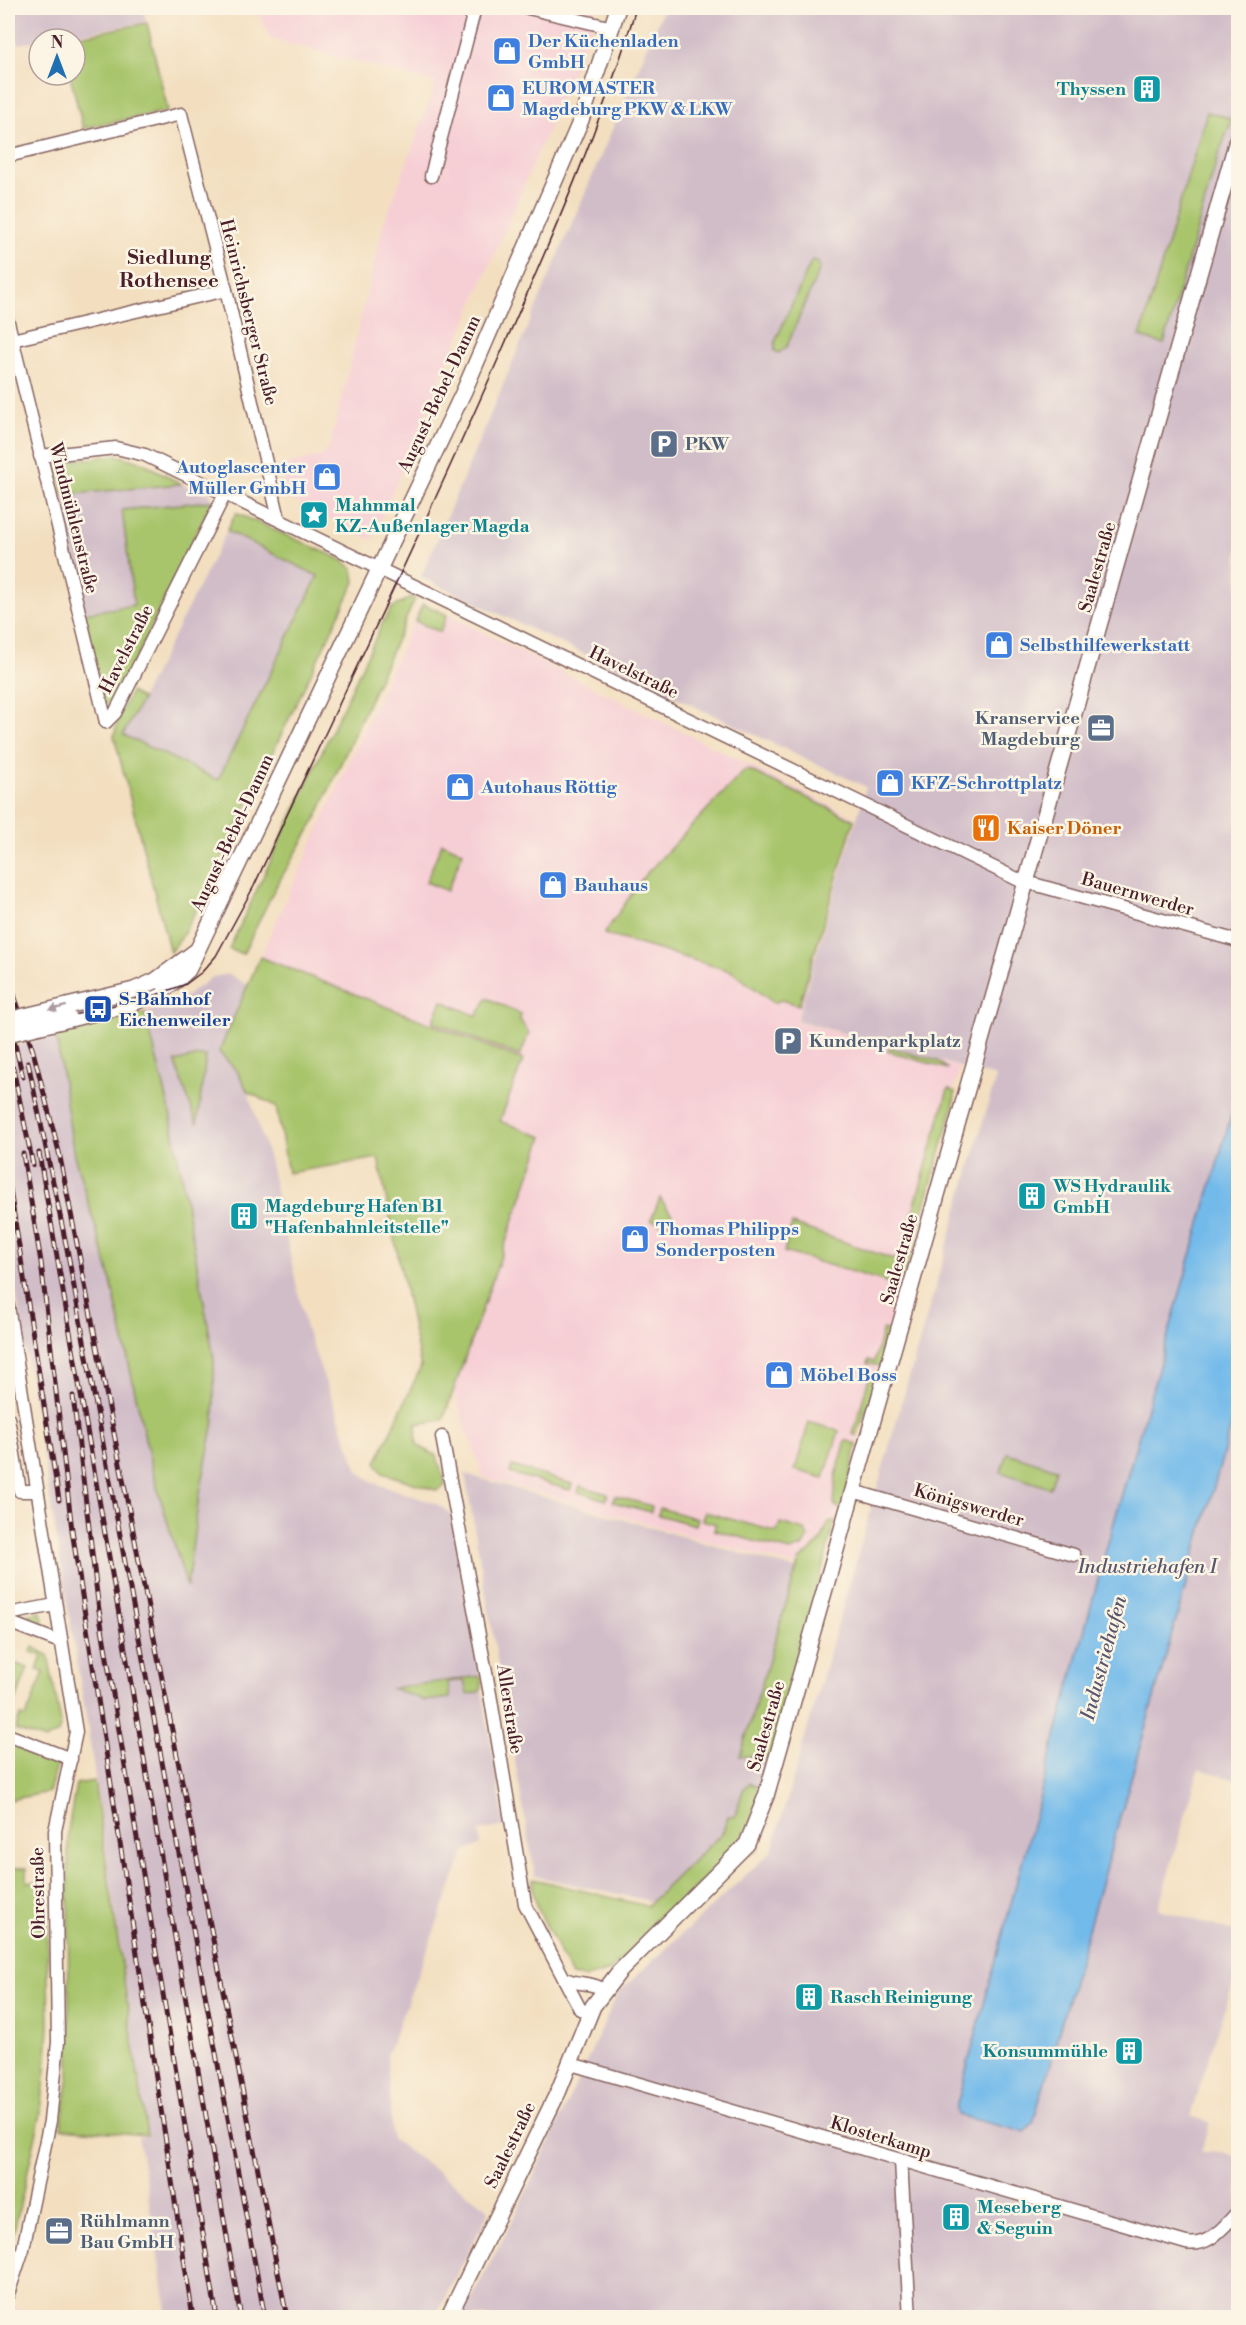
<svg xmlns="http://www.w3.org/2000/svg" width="1246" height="2325" viewBox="0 0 1246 2325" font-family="'Libre Bodoni',serif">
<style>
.built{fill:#f6cfd5}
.industrial{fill:#d1bdc8}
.green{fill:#a8c56c;stroke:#79724c;stroke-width:1.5}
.water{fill:#72baea;stroke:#5e6c8a;stroke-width:1.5}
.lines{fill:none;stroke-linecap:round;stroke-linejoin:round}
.minor-casing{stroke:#85625f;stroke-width:15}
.major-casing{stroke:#85625f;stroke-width:18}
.minor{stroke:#fff;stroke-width:12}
.major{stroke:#fff;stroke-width:15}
.tram{stroke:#4a1f2b;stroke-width:1.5}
.rail-casing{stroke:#4a1f2b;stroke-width:5}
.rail{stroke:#fcf5e5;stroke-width:3;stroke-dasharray:9;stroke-linecap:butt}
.major-bridge-casing{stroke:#85625f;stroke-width:18;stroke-linecap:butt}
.major-bridge{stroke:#fff;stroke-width:15}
.oneway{fill:#ae9aa0}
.labels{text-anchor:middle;stroke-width:5;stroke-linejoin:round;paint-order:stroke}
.shop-label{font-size:18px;font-weight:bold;fill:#366cbe;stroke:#fcf5e5;text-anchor:start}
.culture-label{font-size:18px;font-weight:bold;fill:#0d838f;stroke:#fcf5e5;text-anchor:start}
.street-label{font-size:18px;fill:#4a1f2b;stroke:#fcf5e5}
.service-label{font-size:18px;font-weight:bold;fill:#4e5e75;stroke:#fcf5e5;text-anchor:start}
.food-label{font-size:18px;font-weight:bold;fill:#c56008;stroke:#fcf5e5;text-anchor:start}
.transit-label{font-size:18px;font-weight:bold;fill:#164399;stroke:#fcf5e5;text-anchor:start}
.neighbourhood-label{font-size:20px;font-weight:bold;fill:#4a1f2b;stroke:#fcf5e5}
.water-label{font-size:20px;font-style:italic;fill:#58556e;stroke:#fcf5e5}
</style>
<rect width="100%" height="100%" fill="#fcf5e5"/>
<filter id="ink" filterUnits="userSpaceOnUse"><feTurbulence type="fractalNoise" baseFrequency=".0167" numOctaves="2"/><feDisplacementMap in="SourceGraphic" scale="12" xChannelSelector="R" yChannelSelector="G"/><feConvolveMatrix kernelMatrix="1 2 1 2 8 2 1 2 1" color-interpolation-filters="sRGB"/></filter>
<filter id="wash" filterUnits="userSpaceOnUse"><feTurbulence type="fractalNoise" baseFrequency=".008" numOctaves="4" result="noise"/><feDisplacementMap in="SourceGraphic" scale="24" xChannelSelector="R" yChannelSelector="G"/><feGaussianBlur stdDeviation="1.35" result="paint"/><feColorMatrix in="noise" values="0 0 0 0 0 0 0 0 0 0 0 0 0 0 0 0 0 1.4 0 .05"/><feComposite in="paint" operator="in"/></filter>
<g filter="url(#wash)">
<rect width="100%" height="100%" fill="#f3dfc0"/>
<g class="built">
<polygon points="256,8 597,8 594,22 372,540 291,499 278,466 322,456 330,446 383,226 436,83 271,39"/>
<polygon points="422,602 855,818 796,1021 960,1067 821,1573 483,1477 453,1389 543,1137 500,1121 523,1060 260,957"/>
<polygon points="13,2306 39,2317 8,2317"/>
</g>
<g class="industrial">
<polygon points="11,8 143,8 146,22 19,44"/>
<polygon points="664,8 1238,8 1238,1092 1106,1550 1041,1787 957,2115 1023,2131 1232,1426 1238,1427 1238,1780 1199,1769 1158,1909 1238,1933 1238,1969 1190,2116 1210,2122 1201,2152 1222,2152 1238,2157 1238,2317 462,2317 517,2212 618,1993 772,1851 996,1077 797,1020 866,787 421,577"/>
<polygon points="181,484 210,494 212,501 122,510 134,605 84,613 63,495"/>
<polygon points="227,531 318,576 218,780 123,735"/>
<polygon points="229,974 248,986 219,1052 237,1071 248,1092 269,1159 306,1328 358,1471 374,1483 437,1504 452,1515 505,1826 479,1831 481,1844 464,1853 387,2055 392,2139 490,2210 435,2317 168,2317 138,2137 148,2136 88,1729 8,1243 8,1048 145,1013 184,998 212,977"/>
<polygon points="465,1474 819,1576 760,1791 672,1906 535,1876"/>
</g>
<g class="green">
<polygon points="147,23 168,111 83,128 70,75 75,75 75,39 64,39"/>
<polygon points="1207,112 1229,118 1231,122 1218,156 1164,344 1140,337"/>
<polygon points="812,260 817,261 820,268 787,346 779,353 775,351 775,342"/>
<polygon points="116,455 144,463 181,484 63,495 57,463"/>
<polygon points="212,501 113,705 103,703 84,613 134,605 122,510"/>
<polygon points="236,513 340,559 353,569 355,582 201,901 181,938 170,952 114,736 119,715 131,692 142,699 123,735 218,780 318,576 227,531"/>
<polygon points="411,597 415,599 315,821 275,888 243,954 229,949 383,622 392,608"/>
<polygon points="423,604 447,615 440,632 415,621"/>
<polygon points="749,770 854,820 799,1005 781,1000 774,1003 731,971 604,934 644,876 744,771"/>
<polygon points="442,843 463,852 447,891 426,882"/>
<polygon points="260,957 523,1060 500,1121 543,1137 443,1420 416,1424 417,1445 437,1456 445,1484 438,1491 383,1473 376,1463 421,1367 378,1158 288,1173 276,1106 248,1092 237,1071 219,1052"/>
<polygon points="487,998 521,1014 520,1020 529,1033 520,1056 433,1022 442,1001 477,1016"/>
<polygon points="145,1013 169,1107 214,1359 214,1421 198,1503 187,1587 152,1470 109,1272 74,1155 56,1035"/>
<polygon points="891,1048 938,1061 948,1069 887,1051"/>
<polygon points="198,1056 206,1056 197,1124 175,1062"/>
<polygon points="948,1089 955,1092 954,1104 907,1268 900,1279 890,1283 784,1252 792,1224 899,1261"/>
<polygon points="660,1198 673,1216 666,1225 651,1220"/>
<polygon points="883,1329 892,1332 881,1366 867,1364 868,1360 874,1362"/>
<polygon points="864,1372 878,1378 870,1407 866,1408 857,1436 853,1434 869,1378 863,1376"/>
<polygon points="809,1422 839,1431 824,1478 795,1470"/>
<polygon points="846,1440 857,1445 843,1506 838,1508 834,1504 836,1476"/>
<polygon points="1007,1453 1056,1469 1050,1488 1001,1472"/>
<polygon points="512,1466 572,1484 570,1490 510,1473"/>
<polygon points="580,1486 608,1494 606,1500 578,1492"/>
<polygon points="615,1496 652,1506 651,1512 613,1502"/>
<polygon points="660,1508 697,1519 695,1525 658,1515"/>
<polygon points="705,1512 777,1532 780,1523 805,1530 808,1538 802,1547 790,1551 714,1530 716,1524 702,1520"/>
<polygon points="835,1521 771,1758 740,1756 799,1561 820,1542 829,1522"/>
<polygon points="41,1612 45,1630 17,1619 17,1617"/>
<polygon points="33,1647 48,1655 61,1723 58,1733 45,1740 15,1730 20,1716 26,1717 44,1672 37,1670 42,1656 31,1652"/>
<polygon points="8,1661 28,1668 12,1711 8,1709"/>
<polygon points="481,1676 482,1688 479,1692 467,1694 464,1680 448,1682 450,1698 425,1701 392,1688"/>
<polygon points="8,1744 58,1763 49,1792 8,1800"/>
<polygon points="94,1781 147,2135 61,2128 69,2075 68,1831 76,1784"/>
<polygon points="749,1783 762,1789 747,1830 723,1862 610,1971 586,1978 572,1976 539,1911 533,1892 533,1879 647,1906 723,1832 728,1816 735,1817 743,1790"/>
<polygon points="8,1868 27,1868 27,1882 46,1882 49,2027 46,2069 40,2118 8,2257"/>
</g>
<polygon class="water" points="1238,1092 1238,1402 1033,2123 1024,2132 957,2115 956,2108 1106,1550"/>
</g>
<g filter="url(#ink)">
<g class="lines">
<g class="minor-casing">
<g id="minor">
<polyline points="528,8 613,28"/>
<polyline points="8,156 181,114 226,290 279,519"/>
<polyline points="431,176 475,8"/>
<polyline points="8,322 106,722"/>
<polyline points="12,340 226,290"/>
<polyline points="40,456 116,448 145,455 1019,880 1238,941"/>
<polyline points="106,722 115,713 225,494"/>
<polyline points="8,1306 76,1732 55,1831 58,2042 50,2121 23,2249 8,2294"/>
<polyline points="8,1418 20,1491 37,1491"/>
<polyline points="442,1437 490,1694 525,1904 580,2009 590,2013"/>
<polyline points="853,1491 1074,1555"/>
<polyline points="8,1614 55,1605"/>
<polyline points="8,1622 60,1642"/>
<polyline points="8,1735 71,1759"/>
<path d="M565,1979c13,6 28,3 39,11"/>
<path d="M571,2064l615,179c24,4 37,-16 52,-31"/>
<polyline points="901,2161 910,2318"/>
</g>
</g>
<g class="major-casing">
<g id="major">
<polyline points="155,981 196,951"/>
<path d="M70,1019c42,-11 86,-16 118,-49l276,-579 117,-271 37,-112"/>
<polyline points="448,2318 559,2090 593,2006 619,1972 747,1844 766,1796 1238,137"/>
</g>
</g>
<use href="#minor" class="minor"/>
<use href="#major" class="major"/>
<path class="tram" d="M8,1031l148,-36 30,-11 16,-12 14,-16 38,-70c83,-180 170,-357 249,-538 50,-112 98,-223 133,-340"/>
<g class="rail-casing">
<g id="rail">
<polyline points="8,977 33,1051 59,1152 287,2318"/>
<polyline points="8,1016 23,1077"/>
<polyline points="28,1062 67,1249 265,2318"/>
<polyline points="13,1068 33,1165"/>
<polyline points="39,1153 241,2318"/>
<polyline points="23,1154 41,1262 72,1530 193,2318"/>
<polyline points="8,1177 59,1500"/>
<polyline points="73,1396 99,1610 217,2318"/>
</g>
</g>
<use href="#rail" class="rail"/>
<g class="major-bridge-casing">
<g id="major-bridge">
<polyline points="8,1020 134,990 155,981"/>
<polyline points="8,1034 70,1019"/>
</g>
</g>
<use href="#major-bridge" class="major-bridge"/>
</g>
<defs><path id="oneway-solid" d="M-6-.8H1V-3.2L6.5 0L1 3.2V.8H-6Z" transform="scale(1.5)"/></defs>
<use class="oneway" href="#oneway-solid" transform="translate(58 1008) rotate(166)"/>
</g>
<defs>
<g id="shop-square" transform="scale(1.5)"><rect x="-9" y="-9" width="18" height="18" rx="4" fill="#3f7fe0" stroke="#fcf5e5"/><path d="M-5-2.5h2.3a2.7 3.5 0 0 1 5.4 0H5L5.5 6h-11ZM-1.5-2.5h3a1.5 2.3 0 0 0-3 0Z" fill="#fff"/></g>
<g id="building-square" transform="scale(1.5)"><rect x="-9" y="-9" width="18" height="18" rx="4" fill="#0f9aa8" stroke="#fcf5e5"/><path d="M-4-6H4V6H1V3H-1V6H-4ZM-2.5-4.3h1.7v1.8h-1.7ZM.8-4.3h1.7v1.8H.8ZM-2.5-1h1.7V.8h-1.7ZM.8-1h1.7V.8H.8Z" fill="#fff"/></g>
<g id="parking-square" transform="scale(1.5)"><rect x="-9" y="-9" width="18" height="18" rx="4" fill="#5c6f8a" stroke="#fcf5e5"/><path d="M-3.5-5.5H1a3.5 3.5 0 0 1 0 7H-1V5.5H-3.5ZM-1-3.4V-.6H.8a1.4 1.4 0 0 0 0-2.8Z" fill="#fff"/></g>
<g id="sight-square" transform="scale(1.5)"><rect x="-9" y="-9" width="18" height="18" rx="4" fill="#0f9aa8" stroke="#fcf5e5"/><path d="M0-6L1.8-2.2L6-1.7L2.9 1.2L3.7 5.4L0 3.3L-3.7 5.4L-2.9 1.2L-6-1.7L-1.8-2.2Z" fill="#fff"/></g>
<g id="office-square" transform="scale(1.5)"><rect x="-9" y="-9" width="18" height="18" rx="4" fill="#5c6f8a" stroke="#fcf5e5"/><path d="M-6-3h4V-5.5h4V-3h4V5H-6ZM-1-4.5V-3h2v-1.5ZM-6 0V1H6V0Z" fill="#fff"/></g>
<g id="restaurant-square" transform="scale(1.5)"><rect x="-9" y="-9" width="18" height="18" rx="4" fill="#e8710a" stroke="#fcf5e5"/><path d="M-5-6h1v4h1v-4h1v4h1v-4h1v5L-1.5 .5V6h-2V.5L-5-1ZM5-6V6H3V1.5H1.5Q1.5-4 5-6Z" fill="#fff"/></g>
<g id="bus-square" transform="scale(1.5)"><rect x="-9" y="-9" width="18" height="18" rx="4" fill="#1a4fb4" stroke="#fcf5e5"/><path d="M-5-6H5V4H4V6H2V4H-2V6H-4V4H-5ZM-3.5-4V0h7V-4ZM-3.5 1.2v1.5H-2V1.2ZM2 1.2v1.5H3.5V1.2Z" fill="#fff"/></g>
</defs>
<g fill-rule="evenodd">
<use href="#shop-square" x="507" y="51"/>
<use href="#building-square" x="1147" y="89"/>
<use href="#shop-square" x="501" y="98"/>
<use href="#parking-square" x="664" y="444"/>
<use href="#shop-square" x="327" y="477"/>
<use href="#sight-square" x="314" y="515"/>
<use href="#shop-square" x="999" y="645"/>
<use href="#office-square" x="1101" y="728"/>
<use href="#shop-square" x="890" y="783"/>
<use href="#shop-square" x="460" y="787"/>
<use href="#restaurant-square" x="986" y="828"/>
<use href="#shop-square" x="553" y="885"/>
<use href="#bus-square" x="98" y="1009"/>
<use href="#parking-square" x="788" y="1041"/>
<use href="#building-square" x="1032" y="1196"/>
<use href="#building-square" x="244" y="1216"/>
<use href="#shop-square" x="635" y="1239"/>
<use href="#shop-square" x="779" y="1375"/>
<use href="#building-square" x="809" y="1997"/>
<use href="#building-square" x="1129" y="2051"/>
<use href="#building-square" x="956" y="2217"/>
<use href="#office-square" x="59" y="2231"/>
</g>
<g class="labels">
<g class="shop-label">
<text x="528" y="47">Der Küchenladen<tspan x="528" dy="21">GmbH</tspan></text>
<text x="522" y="94">EUROMASTER<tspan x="522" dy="21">Magdeburg PKW &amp; LKW</tspan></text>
<text x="306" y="473" text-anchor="end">Autoglascenter<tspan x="306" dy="21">Müller GmbH</tspan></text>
<text x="1020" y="651">Selbsthilfewerkstatt</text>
<text x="911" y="789">KFZ-Schrottplatz</text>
<text x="481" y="793">Autohaus Röttig</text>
<text x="574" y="891">Bauhaus</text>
<text x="656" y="1235">Thomas Philipps<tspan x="656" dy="21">Sonderposten</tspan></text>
<text x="800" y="1381">Möbel Boss</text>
</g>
<g class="culture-label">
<text x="1126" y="95" text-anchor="end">Thyssen</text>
<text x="335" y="511">Mahnmal<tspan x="335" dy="21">KZ-Außenlager Magda</tspan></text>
<text x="1053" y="1192">WS Hydraulik<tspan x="1053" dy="21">GmbH</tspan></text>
<text x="265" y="1212">Magdeburg Hafen B1<tspan x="265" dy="21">"Hafenbahnleitstelle"</tspan></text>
<text x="830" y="2003">Rasch Reinigung</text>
<text x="1108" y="2057" text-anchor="end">Konsummühle</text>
<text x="977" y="2213">Meseberg<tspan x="977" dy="21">&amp; Seguin</tspan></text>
</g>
<g class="street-label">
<text transform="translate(249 312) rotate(76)" y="6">Heinrichsberger Straße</text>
<text transform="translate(439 394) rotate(-65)" y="6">August-Bebel-Damm</text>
<text transform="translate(74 518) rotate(76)" y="6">Windmühlenstraße</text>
<text transform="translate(1097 567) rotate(-74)" y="6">Saalestraße</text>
<text transform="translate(126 649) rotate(-63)" y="6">Havelstraße</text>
<text transform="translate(634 672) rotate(26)" y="6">Havelstraße</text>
<text transform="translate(232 833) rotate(-65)" y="6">August-Bebel-Damm</text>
<text transform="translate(1138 894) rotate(16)" y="6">Bauernwerder</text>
<text transform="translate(899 1259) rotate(-74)" y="6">Saalestraße</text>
<text transform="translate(969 1505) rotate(16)" y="6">Königswerder</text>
<text transform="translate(510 1709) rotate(81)" y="6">Allerstraße</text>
<text transform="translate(766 1726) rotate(-74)" y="6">Saalestraße</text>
<text transform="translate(38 1893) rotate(-91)" y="6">Ohrestraße</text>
<text transform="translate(881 2137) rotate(17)" y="6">Klosterkamp</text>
<text transform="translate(510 2145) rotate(-64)" y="6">Saalestraße</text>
</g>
<g class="service-label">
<text x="685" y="450">PKW</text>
<text x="1080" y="724" text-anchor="end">Kranservice<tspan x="1080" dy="21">Magdeburg</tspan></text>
<text x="809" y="1047">Kundenparkplatz</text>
<text x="80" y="2227">Rühlmann<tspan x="80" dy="21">Bau GmbH</tspan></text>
</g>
<g class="food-label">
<text x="1007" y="834">Kaiser Döner</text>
</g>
<g class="transit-label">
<text x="119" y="1005">S-Bahnhof<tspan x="119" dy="21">Eichenweiler</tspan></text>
</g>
<g class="neighbourhood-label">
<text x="169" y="264">Siedlung<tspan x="169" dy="23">Rothensee</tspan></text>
</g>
<g class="water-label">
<text x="1147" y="1573">Industriehafen I</text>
<text transform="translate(1103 1658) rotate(-75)" y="7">Industriehafen</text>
</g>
</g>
<rect width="1246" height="2325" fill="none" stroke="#fcf5e5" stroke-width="30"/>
<g transform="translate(57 57)"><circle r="28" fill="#fcf5e5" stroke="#b59f9b" stroke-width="1.5"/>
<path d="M0-4.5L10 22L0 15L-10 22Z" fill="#1f6fb2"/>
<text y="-9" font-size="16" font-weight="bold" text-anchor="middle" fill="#4a1f2b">N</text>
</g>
</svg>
